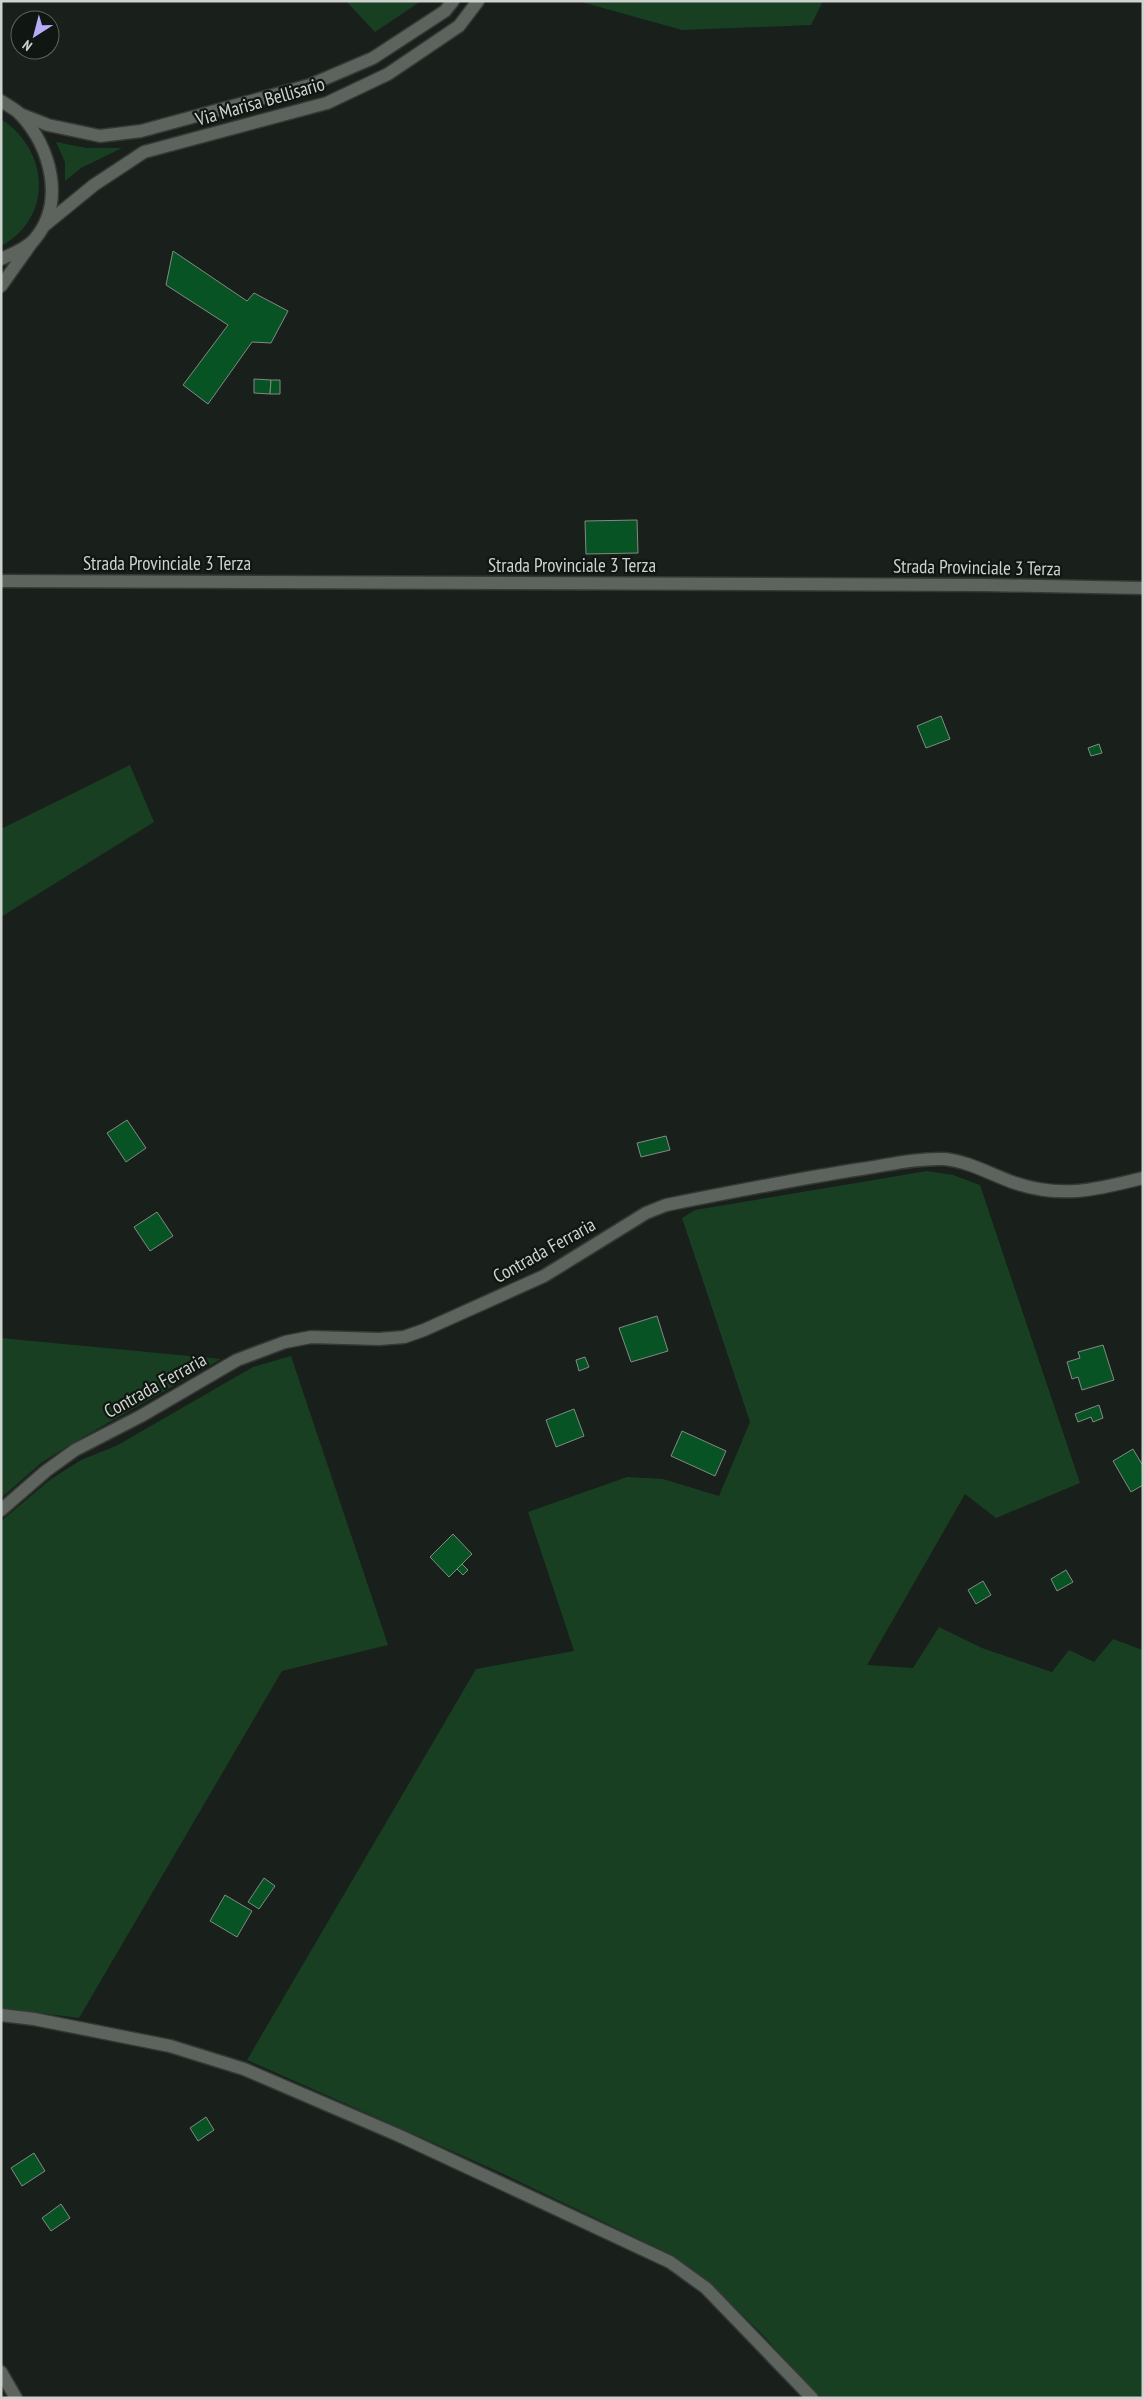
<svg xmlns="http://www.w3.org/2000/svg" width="1144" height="2399" viewBox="0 0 1144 2399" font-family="'PT Sans Narrow',sans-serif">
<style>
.green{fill:#193f22}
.building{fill:#075324;stroke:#838a84}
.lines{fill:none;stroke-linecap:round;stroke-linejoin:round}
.minor-casing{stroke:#353936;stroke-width:15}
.tertiary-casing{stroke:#353936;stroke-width:15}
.secondary-casing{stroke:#353936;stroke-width:15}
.minor{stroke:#5d645e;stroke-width:12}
.tertiary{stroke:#5d645e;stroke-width:12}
.secondary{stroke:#5d645e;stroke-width:12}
.labels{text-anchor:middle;stroke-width:4.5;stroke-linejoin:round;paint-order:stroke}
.street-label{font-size:19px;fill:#cfd3d0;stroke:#101611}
</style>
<rect width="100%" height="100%" fill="#191f1a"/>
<g class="green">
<polygon points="346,1 421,1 375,32"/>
<polygon points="578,1 823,1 811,25 682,30"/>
<path d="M1,119c48,31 53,98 0,127z"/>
<polygon points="56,142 87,148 122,148 81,168 65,181 65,162"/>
<polygon points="130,765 154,822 1,917 1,829"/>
<polygon points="927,1171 953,1175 980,1185 1080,1483 996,1518 965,1494 867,1665 913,1668 939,1627 982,1648 1052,1672 1069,1650 1094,1662 1113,1639 1143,1650 1143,2398 820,2398 762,2334 710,2283 672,2255 499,2172 247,2060 476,1669 574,1651 528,1512 627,1477 663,1479 719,1496 750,1422 682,1218 695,1210"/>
<polygon points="1,1338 221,1359 76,1441 41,1463 1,1498"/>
<polygon points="291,1356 388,1645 282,1671 79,2018 1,2008 1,1521 51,1479 81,1460 116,1446 253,1367"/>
</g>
<g class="building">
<polygon points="173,251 247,301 254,293 288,311 271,343 252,342 208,404 183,385 228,325 166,285"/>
<polygon points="254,379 271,380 270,394 254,393"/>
<polygon points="271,380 280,380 280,394 270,394"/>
<polygon points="637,520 638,553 586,554 585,521"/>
<polygon points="941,716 950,739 926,748 917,726"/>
<polygon points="1099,744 1102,753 1091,756 1088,748"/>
<polygon points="127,1120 146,1148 126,1162 107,1133"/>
<polygon points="666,1136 670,1150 641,1157 637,1143"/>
<polygon points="157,1212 173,1236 150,1251 134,1227"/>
<polygon points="657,1316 668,1351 631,1362 619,1328"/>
<polygon points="1103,1345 1114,1380 1082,1390 1078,1377 1072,1379 1067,1362 1080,1358 1078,1352"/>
<polygon points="585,1357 589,1367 579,1371 576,1360"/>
<polygon points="1099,1405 1103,1418 1093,1422 1091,1417 1078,1422 1075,1414"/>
<polygon points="574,1409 584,1436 556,1447 546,1420"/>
<polygon points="682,1431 726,1451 715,1476 671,1456"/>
<polygon points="1133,1449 1143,1466 1143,1485 1131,1492 1113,1461"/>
<polygon points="453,1534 472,1554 449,1577 430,1557"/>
<polygon points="462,1564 468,1570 463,1575 457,1569"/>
<polygon points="1066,1570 1073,1582 1057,1591 1051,1579"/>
<polygon points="983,1581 991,1595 976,1604 968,1590"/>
<polygon points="264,1878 275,1886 259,1909 248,1902"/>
<polygon points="225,1895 252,1911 237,1937 210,1921"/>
<polygon points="206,2117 214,2130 198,2141 190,2128"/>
<polygon points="34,2153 45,2171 22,2186 11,2168"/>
<polygon points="61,2204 70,2218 51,2231 42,2218"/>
</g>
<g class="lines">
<g class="minor-casing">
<g id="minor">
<path d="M1,1510l45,-39 29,-21 66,-34 96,-56 48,-18 26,-5 68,2 25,-2 20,-7 120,-54 102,-63 20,-8c65,-13 130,-26 195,-36 27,-4 55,-11 83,-10 24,2 46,15 68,23 49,17 83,8 131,-4"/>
<polyline points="1,2015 34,2019 170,2046 244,2069 400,2136 670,2262 706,2288 812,2398"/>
<polyline points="1,2372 16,2398"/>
</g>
</g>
<g class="tertiary-casing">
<g id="tertiary">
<polyline points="1,286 33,241"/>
<polyline points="1,581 984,585 1143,588"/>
</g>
</g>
<g class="secondary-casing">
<g id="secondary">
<path d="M1,101c6,4 14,8 19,13 31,33 46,89 14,126 -8,9 -22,14 -33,19"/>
<polyline points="20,114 48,125 100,136 141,131 310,85 373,58 445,11 453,1"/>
<polyline points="45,225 94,185 144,152 327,103 388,74 459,26 478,1"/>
</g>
</g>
<use href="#minor" class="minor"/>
<use href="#tertiary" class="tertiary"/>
<use href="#secondary" class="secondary"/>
</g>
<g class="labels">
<g class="street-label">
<text transform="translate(260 101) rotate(-16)" y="7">Via Marisa Bellisario</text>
<text x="167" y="570">Strada Provinciale 3 Terza</text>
<text x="572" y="572">Strada Provinciale 3 Terza</text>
<text transform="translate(977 567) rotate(1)" y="7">Strada Provinciale 3 Terza</text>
<text transform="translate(544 1250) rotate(-29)" y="7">Contrada Ferraria</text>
<text transform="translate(155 1385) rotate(-29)" y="7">Contrada Ferraria</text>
</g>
</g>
<rect width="1144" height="2399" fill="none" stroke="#cfd3d0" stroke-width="5"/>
<g transform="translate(35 35) rotate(216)"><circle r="24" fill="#101611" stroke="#5c625d"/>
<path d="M0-4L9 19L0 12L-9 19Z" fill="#b6acf8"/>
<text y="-8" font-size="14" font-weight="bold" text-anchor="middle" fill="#cfd3d0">N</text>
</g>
</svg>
